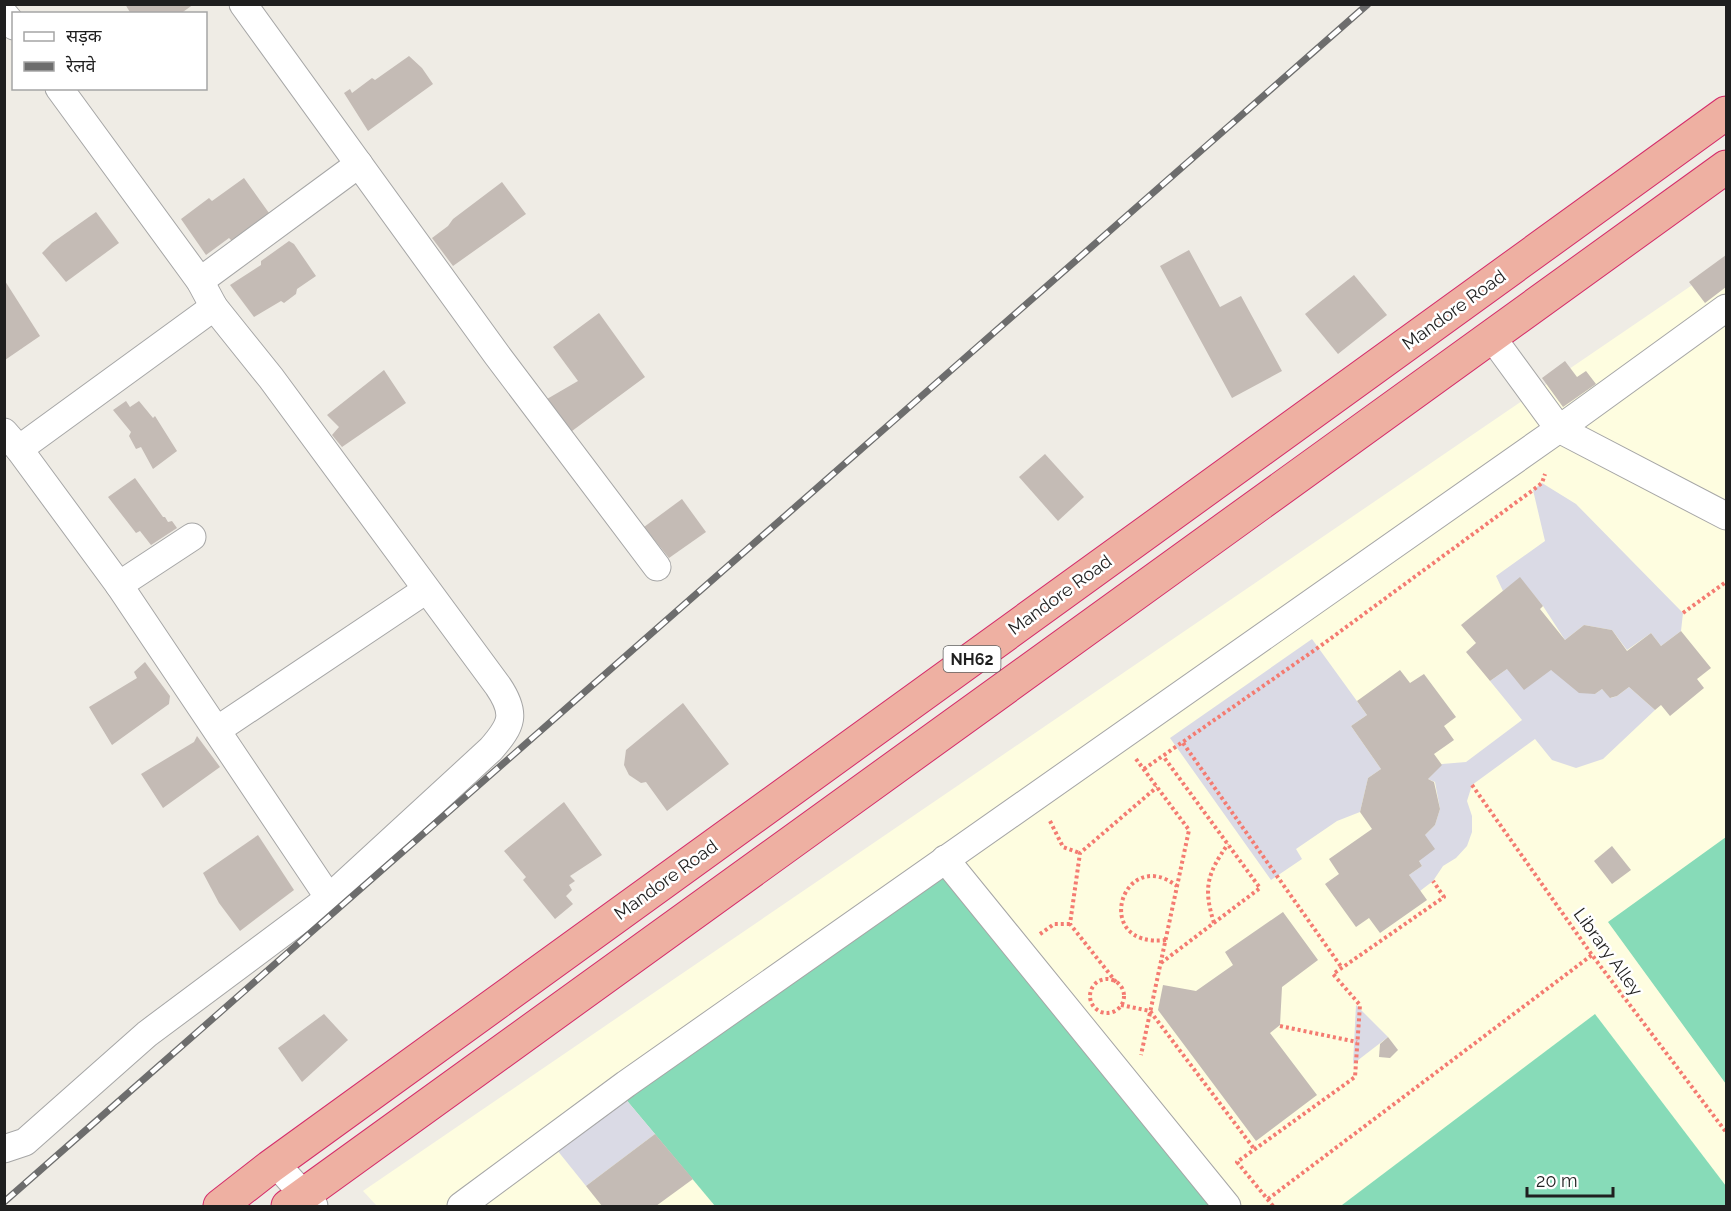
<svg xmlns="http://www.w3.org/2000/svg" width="1731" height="1211" viewBox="0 0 1731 1211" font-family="Raleway,'Noto Sans Devanagari',sans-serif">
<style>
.education{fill:#fefde0}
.pitch{fill:#87dbb8}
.plaza{fill:#dadae5}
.building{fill:#c4bbb5}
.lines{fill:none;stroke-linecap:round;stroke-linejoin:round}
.minor-casing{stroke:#a6a6a6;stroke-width:29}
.trunk-casing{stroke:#d42c6a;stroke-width:35}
.path{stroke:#f47b71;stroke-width:4;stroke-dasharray:3 3;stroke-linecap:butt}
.minor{stroke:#fff;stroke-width:27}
.trunk{stroke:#eeb0a2;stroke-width:33}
.rail-casing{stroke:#6d6d6d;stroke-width:7}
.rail{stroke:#fff;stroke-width:4.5;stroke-dasharray:14;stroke-linecap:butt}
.labels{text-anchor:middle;stroke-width:5;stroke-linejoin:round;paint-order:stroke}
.shield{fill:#fff;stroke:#626262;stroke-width:1.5}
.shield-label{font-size:16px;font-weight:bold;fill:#1f1f1f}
.street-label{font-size:18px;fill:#1f1f1f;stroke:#fff}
</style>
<rect width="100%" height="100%" fill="#efece5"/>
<polygon class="education" points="1726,262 1726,1206 377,1206 363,1191"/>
<g class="pitch">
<polygon points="1726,837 1726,836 1726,1084 1608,922"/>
<polygon points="945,859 1233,1206 715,1206 618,1090"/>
<polygon points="1595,1014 1726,1186 1726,1206 1342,1205"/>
</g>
<g class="plaza">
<polygon points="1542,483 1576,504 1683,613 1681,631 1661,646 1651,633 1627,650 1612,630 1584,625 1565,640 1543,606 1520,578 1503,591 1496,576 1545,541 1533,490"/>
<polygon points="1312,639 1367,715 1351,726 1381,769 1368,778 1360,812 1337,821 1296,849 1302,859 1271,880 1170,738"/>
<polygon points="1507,669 1551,670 1595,694 1602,689 1611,698 1617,696 1629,687 1655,710 1603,759 1576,768 1552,760 1535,739 1472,785 1467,801 1472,816 1472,832 1467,846 1456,858 1443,866 1433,881 1420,891 1409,875 1422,866 1419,861 1425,835 1435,825 1440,809 1435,782 1428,779 1442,764 1466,762 1522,720 1490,681"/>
<polygon points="1356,1005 1388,1037 1353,1064"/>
<polygon points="618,1090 655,1134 586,1186 557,1150"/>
</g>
<g class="building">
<polygon points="125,4 194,4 180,14 131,14"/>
<polygon points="409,56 422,68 433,84 368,131 344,93 350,89 352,93 372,78 375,80"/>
<polygon points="244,178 269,213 232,241 229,238 206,255 181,219 209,198 212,201"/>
<polygon points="502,182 526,214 453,266 432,238 448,226 453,219"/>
<polygon points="96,212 119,243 66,282 42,253 52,243"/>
<polygon points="289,241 294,244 316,276 297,289 296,294 284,303 281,301 254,317 230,285 261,265 261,261"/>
<polygon points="1189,250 1220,307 1241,296 1282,371 1232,398 1160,266"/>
<polygon points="1726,255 1726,287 1705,303 1689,282"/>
<polygon points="1354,275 1387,315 1338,354 1305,314"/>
<polygon points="5,281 40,336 5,360"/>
<polygon points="599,313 645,377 572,431 547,399 578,381 553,347"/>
<polygon points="1565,361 1577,377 1586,371 1596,384 1563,407 1542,378"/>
<polygon points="384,370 406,403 342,447 332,435 339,427 327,415"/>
<polygon points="126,401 130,407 139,401 153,418 155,416 177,451 153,469 141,447 136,449 129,436 131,432 113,410"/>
<polygon points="1045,454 1084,497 1058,521 1019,477"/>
<polygon points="135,478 163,517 165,517 168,522 172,521 177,528 151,545 140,531 136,533 108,497"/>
<polygon points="682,499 706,532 669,558 644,527"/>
<polygon points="1520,577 1543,606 1540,609 1565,640 1584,625 1612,630 1627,651 1651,633 1661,646 1681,631 1711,668 1697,679 1704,688 1670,716 1661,705 1655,710 1629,687 1617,696 1610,698 1602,689 1595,694 1579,693 1551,670 1524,690 1507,669 1490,681 1466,652 1476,643 1461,625"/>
<polygon points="145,662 170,696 169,704 112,745 89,707 137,678 134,672"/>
<polygon points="1400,670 1410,683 1424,674 1456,717 1444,726 1454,740 1434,754 1442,765 1428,779 1434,782 1440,809 1435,825 1425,835 1435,849 1419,861 1422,866 1409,875 1427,900 1380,933 1369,918 1356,927 1325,884 1339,874 1329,859 1372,829 1360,812 1368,778 1381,769 1351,726 1367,715 1357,701"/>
<polygon points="683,703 729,764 667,811 646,782 641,783 629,775 624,765 626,750"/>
<polygon points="197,736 220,767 163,808 141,774 194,742"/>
<polygon points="564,802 602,855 570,876 575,881 569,885 572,890 566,896 573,904 555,919 523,880 526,877 504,851"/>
<polygon points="258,835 294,890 240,931 219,903 203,873"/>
<polygon points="1612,846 1631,870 1612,884 1594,861"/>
<polygon points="1283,912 1318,960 1282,987 1280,1025 1270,1033 1317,1095 1256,1141 1158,1010 1163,985 1196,991 1233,965 1225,952"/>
<polygon points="324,1014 348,1040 302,1082 278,1048"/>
<polygon points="1388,1037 1398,1050 1390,1058 1379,1057 1380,1044"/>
<polygon points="655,1134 693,1179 656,1206 602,1206 586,1186"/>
</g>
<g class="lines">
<g class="minor-casing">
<g id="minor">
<polyline points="243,4 497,355 657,567"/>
<polyline points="4,14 14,26"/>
<polyline points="200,281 359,164"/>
<polyline points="1491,336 1559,429 1726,516"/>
<polyline points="4,432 19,449 119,585 329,898"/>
<polyline points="19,449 214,307"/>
<polyline points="119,585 192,537"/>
<polyline points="217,730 426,590"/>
<polyline points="945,859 1227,1206"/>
<path d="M4,1149l21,-7 122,-108 182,-136 162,-149c21,-24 26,-35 7,-63l-227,-308 -57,-71 -14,-26 -141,-193"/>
<polyline points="275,1163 314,1206"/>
<polyline points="461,1206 626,1084 1559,429 1726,308"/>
</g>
</g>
<g class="trunk-casing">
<g id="trunk">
<polyline points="220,1206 270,1167 1726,113"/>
<polyline points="288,1206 1726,167"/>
</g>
</g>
<g class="path">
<polyline points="1683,613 1726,582"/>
<polyline points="1183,743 1342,968"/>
<polyline points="1136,759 1189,830 1141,1055"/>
<polyline points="1144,769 1319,647 1533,490 1542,483 1545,474"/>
<polyline points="1472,785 1592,955 1726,1132"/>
<polyline points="1050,821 1063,847 1080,853"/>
<path d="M1214,923c-11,-35 -7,-49 14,-79"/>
<polyline points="1040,934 1054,924 1070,924"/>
<path d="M1166,940c-76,9 -44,-96 11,-54"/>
<polyline points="1161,963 1260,888 1163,756"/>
<circle cx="1107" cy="996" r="17"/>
<polyline points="1116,982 1070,924 1080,853 1157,787"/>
<polyline points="1121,1005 1150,1011 1255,1150"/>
<polyline points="1280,1026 1357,1042"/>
<polyline points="1268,1199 1592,955"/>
<polyline points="1273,1206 1237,1162 1355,1077 1360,1005 1333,974 1444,897 1433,881"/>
</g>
<use href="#minor" class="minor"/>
<use href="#trunk" class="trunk"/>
<g class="rail-casing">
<polyline id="rail" points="4,1202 1368,4"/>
</g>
<use href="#rail" class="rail"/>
</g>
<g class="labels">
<rect class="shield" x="943.5" y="646" width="57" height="26" rx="4.5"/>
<g class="shield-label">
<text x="972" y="665">NH62</text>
</g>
<g class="street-label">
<text transform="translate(1454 310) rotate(-36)" y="6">Mandore Road</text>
<text transform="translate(1060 595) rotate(-36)" y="6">Mandore Road</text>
<text transform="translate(666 880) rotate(-36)" y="6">Mandore Road</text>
<text transform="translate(1608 952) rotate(54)" y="6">Library Alley</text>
</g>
</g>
<rect width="1731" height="1211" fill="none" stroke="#1f1f1f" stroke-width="12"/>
<rect x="12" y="12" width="195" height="78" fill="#ffffff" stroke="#a5a5a5" stroke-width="1.5"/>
<rect x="24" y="32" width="30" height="9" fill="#ffffff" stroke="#a5a5a5" stroke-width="1.5"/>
<text x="66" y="42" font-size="18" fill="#1f1f1f">सड़क</text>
<rect x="24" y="62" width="30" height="9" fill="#6d6d6d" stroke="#a5a5a5" stroke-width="1.5"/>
<text x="66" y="72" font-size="18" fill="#1f1f1f">रेलवे</text>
<path d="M1527 1187v9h86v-9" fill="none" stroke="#1f1f1f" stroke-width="3"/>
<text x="1536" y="1187" font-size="18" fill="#1f1f1f" stroke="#ffffff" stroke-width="4.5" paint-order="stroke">20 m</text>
</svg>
